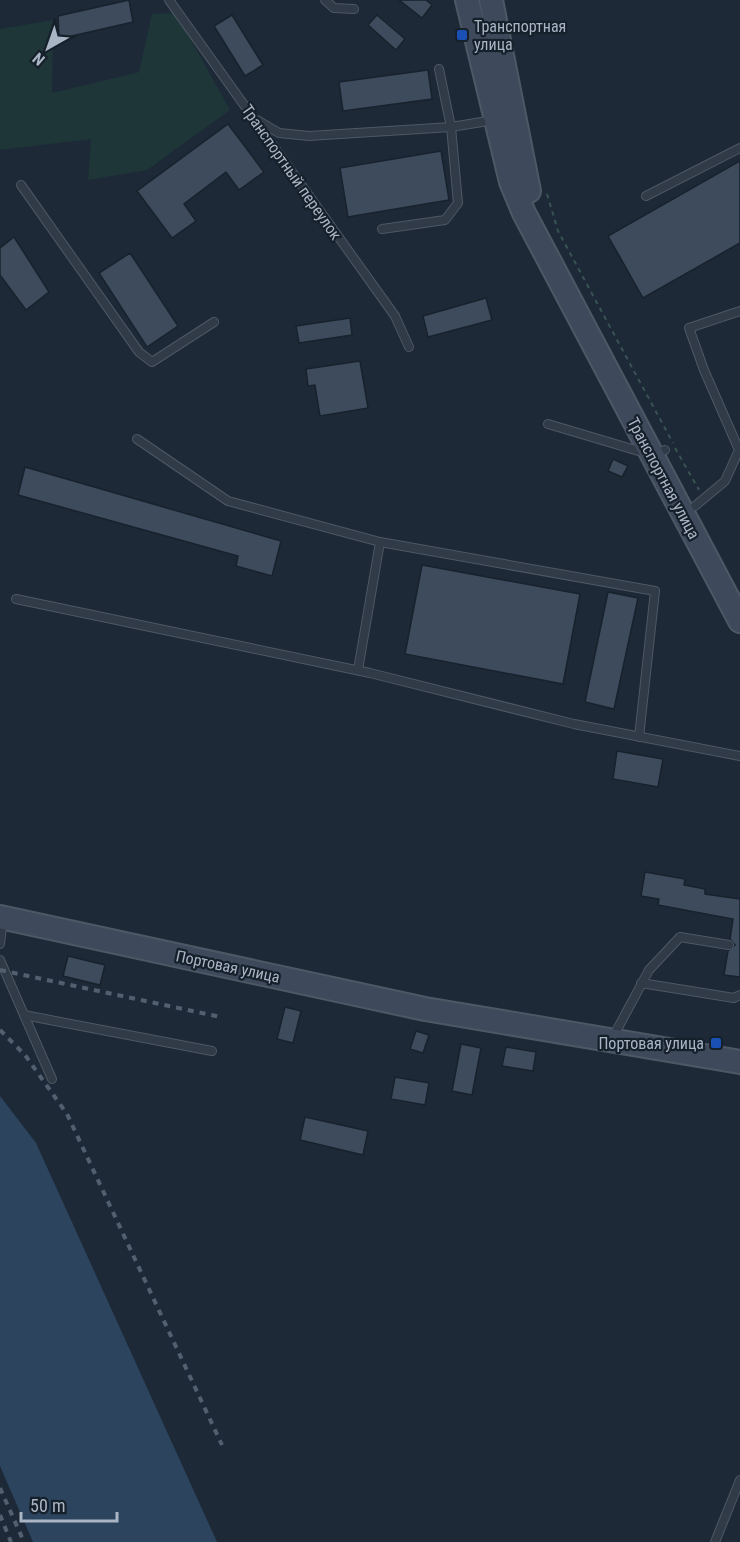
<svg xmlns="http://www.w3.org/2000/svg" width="740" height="1542" viewBox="0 0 740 1542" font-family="'Roboto Condensed',sans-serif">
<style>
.green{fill:#1e3638}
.water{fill:#2c445e}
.building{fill:#3d4b5c;stroke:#18222d;stroke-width:1.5}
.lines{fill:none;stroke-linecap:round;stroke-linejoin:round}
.service-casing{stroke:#4d5865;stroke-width:10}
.secondary-casing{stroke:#4d5865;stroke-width:26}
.path{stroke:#395252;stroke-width:2;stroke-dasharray:4.5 4.5;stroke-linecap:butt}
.service{stroke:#303b47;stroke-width:8}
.secondary{stroke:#3e4a5b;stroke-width:22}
.rail{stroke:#515f6f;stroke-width:4;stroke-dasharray:6 6;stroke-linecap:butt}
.transit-dot{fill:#1a4fb4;stroke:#16202b;stroke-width:2}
.labels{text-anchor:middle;stroke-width:4.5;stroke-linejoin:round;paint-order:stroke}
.poi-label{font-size:16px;fill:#a9b5c5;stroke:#16202b;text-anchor:start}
.street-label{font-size:16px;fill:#a9b5c5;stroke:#16202b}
</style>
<rect width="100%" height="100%" fill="#1d2937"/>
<polygon class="green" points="176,13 230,110 147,170 88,180 91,139 0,150 0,29 53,20 52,93 139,72 152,14"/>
<polygon class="water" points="0,1096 36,1143 217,1542 33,1542 0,1466"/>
<g class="building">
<polygon points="129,0 133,22 59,39 58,16"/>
<polygon points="399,0 426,0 432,5 422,18"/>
<polygon points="232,15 263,65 245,76 214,26"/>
<polygon points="377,15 405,39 396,50 368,25"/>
<polygon points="428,70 432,99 343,111 339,82"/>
<polygon points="228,124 264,172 239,190 226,172 184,204 196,221 172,238 137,191"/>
<polygon points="441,151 449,200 348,217 340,168"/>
<polygon points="740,161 740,243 643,298 608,236"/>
<polygon points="14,237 49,292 26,310 0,275 0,248"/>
<polygon points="130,253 178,326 147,347 99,273"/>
<polygon points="486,298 492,320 428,337 423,316"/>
<polygon points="350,318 352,335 299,343 296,326"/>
<polygon points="360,361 368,408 320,416 315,385 308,386 306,369"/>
<polygon points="613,459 628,466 622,477 608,471"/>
<polygon points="25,467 281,541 272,576 236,566 238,556 18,495"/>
<polygon points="422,565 580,594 563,684 405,654"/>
<polygon points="608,592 638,598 614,709 585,702"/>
<polygon points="617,751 663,759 658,787 613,779"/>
<polygon points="645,872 685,879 684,885 705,889 705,894 740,899 740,977 724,975 728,951 735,945 730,939 733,919 658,905 659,899 641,896"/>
<polygon points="68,956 105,965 100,985 63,976"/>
<polygon points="285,1007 301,1011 293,1043 277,1039"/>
<polygon points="416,1031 429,1035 423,1053 410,1049"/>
<polygon points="461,1044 481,1048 472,1095 452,1091"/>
<polygon points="506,1047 536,1052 533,1071 502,1066"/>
<polygon points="395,1077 429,1083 425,1105 391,1099"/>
<polygon points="305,1117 368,1131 363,1155 300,1140"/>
</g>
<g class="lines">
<g class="service-casing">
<g id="service">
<polyline points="169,0 395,316 409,347"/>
<polyline points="325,0 334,8 354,9"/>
<polyline points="257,120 279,133 309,136 451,127 439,69"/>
<polyline points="21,185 139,352 152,362 214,322"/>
<polyline points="646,196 740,148"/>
<polyline points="382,229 445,220 458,203 451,127 494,120"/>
<polyline points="548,424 652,455 665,450"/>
<polyline points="137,439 228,501 380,542 358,670"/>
<polyline points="695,506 725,481 739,450 704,370 689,328 740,311"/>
<polyline points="380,542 655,591 639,737"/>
<polyline points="16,599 370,673 574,724 740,756"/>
<polyline points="0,944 3,919"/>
<polyline points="0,960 52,1079"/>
<polyline points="641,983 734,998 740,995"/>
<polyline points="24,1015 212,1051"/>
<polyline points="612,1039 649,970 680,937 729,945"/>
<polyline points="715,1542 740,1480"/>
</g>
</g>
<g class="secondary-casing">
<g id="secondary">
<polyline points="467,0 511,182 524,213 740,621"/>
<polyline points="491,0 529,191"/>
<polyline points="0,917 425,1009 740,1062"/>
</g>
</g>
<g class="path">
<polyline points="547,194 558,231 673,443"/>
<polyline points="675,448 699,490"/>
</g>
<use href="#service" class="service"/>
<use href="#secondary" class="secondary"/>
<g class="rail">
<polyline points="0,970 221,1017"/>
<polyline points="0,1030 25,1055 67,1114 222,1445"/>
<polyline points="0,1488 24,1542"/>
<polyline points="0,1515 11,1542"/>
</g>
</g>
<g class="transit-dot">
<rect x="456" y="29" width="12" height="12" rx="3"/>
<rect x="710" y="1037" width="12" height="12" rx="3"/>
</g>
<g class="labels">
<g class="poi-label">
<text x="474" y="32">Транспортная<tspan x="474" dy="18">улица</tspan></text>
<text x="704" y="1049" text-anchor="end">Портовая улица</text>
</g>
<g class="street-label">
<text transform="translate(292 172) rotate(55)" y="6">Транспортный переулок</text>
<text transform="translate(664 478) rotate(62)" y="6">Транспортная улица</text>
<text transform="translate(228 966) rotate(12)" y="6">Портовая улица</text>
</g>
</g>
<g transform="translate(48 48) rotate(220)" stroke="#16202b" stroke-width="4.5" paint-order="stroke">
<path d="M0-4.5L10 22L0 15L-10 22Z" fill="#a9b5c5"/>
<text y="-9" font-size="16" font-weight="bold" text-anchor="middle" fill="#a9b5c5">N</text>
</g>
<path d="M21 1512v9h96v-9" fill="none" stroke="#a9b5c5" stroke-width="3"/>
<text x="30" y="1512" font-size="18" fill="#a9b5c5" stroke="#16202b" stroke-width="4.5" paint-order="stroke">50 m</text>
</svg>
